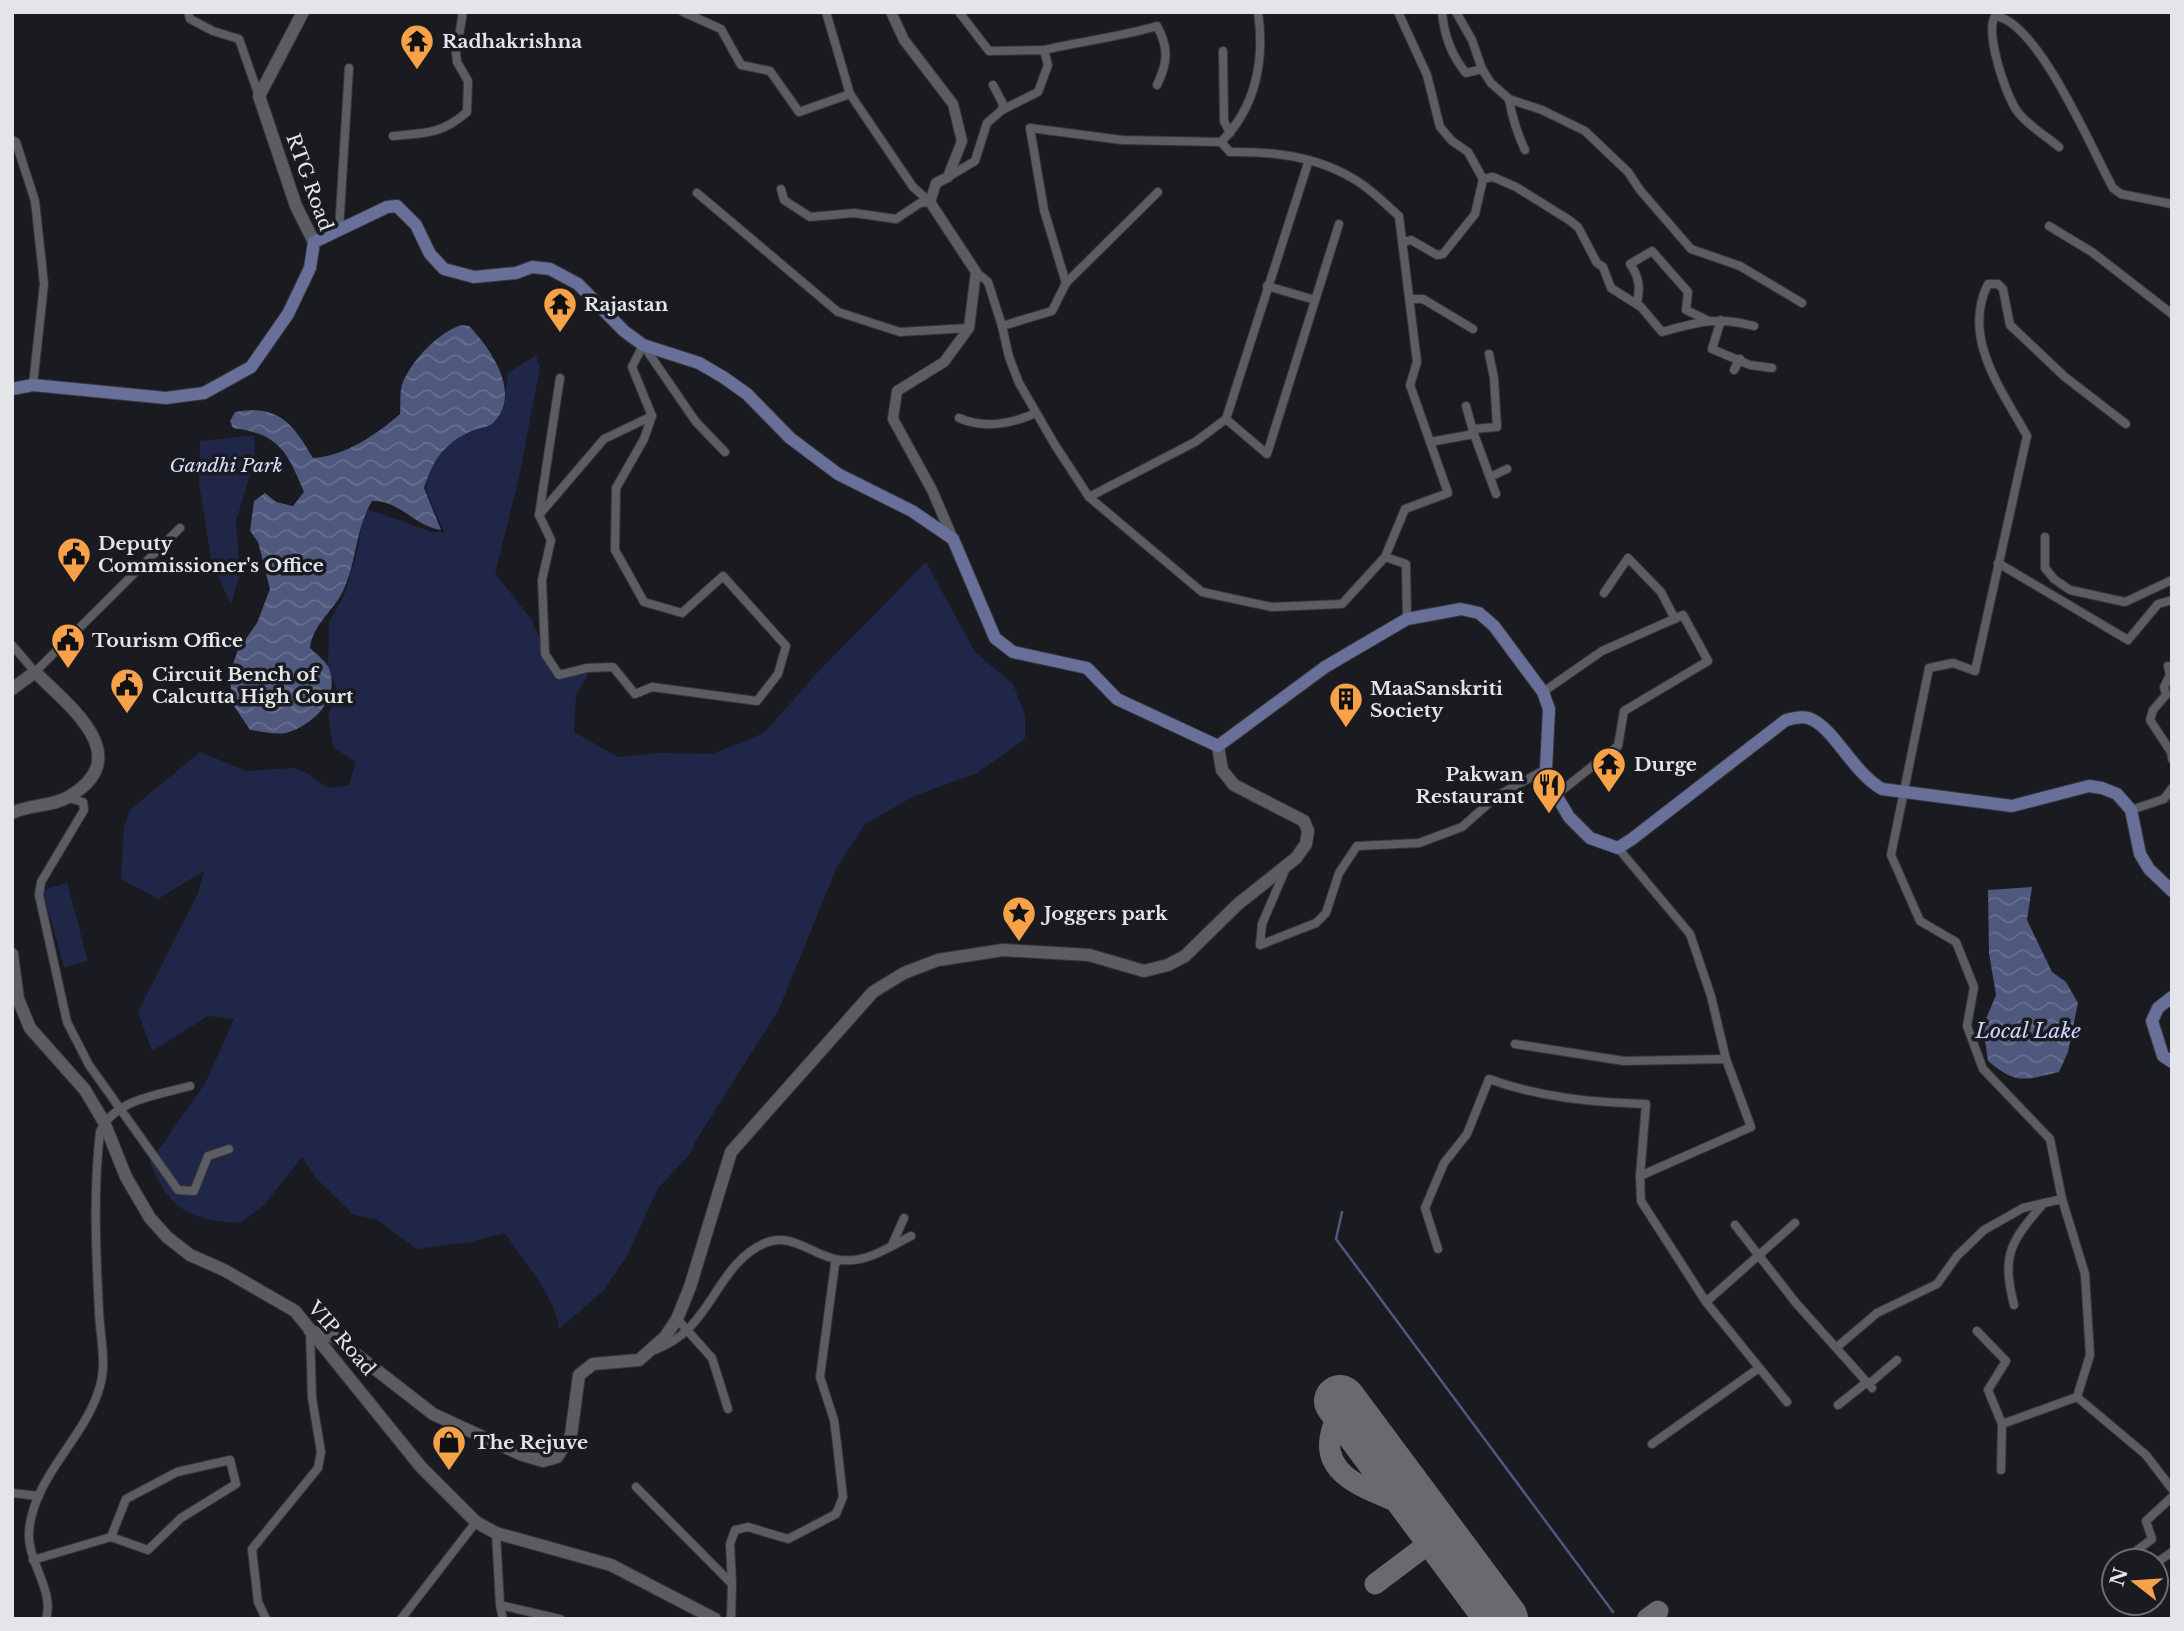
<svg xmlns="http://www.w3.org/2000/svg" width="2184" height="1631" viewBox="0 0 2184 1631" font-family="'Libre Baskerville',serif">
<style>
.green{fill:#202647}
.water{fill:url(#water-waves)}
.lines{fill:none;stroke-linecap:round;stroke-linejoin:round}
.stream{stroke:#4f587d;stroke-width:2.5}
.taxiway{stroke:#696a6f;stroke-width:21}
.runway{stroke:#696a6f;stroke-width:52}
.minor-casing{stroke:#36373b;stroke-width:10}
.tertiary-casing{stroke:#36373b;stroke-width:12}
.secondary-casing{stroke:#36373b;stroke-width:14}
.primary-casing{stroke:#36373b;stroke-width:14}
.minor{stroke:#5b5d63;stroke-width:8}
.tertiary{stroke:#5b5d63;stroke-width:10}
.secondary{stroke:#5b5d63;stroke-width:12}
.primary{stroke:#68709a;stroke-width:12}
.labels{text-anchor:middle;stroke-width:7;stroke-linejoin:round;paint-order:stroke}
.poi-label{font-size:19px;font-weight:bold;fill:#e4e5e8;stroke:#1a1b21;text-anchor:start}
.street-label{font-size:19px;fill:#e4e5e8;stroke:#1a1b21}
.park-label{font-size:19px;font-style:italic;fill:#d9e0fa;stroke:#1a1b21}
.water-label{font-size:21px;font-style:italic;fill:#ccd6fd;stroke:#1a1b21}
</style>
<defs>
<pattern id="water-waves" width="16" height="10" patternUnits="userSpaceOnUse" patternTransform="scale(1.75)"><rect width="16" height="10" fill="#4f587d"/><path d="M0 5q4-4 8 0t8 0" fill="none" stroke="#68708f"/></pattern>
</defs>
<rect width="100%" height="100%" fill="#1a1b21"/>
<g class="green">
<path d="M536,355l4,13 -21,110 -24,95 36,46 26,58 33,-6 -14,24 -2,37 44,25 42,-4 52,1 52,-21 54,-61 108,-110 49,90 38,32 12,32v23l-48,34 -63,23 -49,28 -28,43 -59,144 -83,131 -4,11 -33,35 -31,68 -24,35 -44,38c-4,-34 -35,-67 -54,-96l-35,9 -53,7 -41,-30 -22,-4 -38,-37 -14,-21 -38,48 -23,18c-51,-3 -71,-12 -91,-61l56,-80 28,-63 -26,-3 -56,35 -14,-39 60,-119 6,-22 -46,28 -37,-20 3,-51 6,-18 70,-58 47,19 47,-3 13,5 21,15 21,-3 7,-23 -23,-15 -5,-33 11,-19 -11,-29 1,-44 15,-26 14,-47 6,-41 68,24h12l-17,-39 -2,-23 29,-37c43,-4 50,-19 54,-60z"/>
<polygon points="254,435 255,458 236,521 240,573 231,604 212,564 199,483 200,441"/>
<polygon points="67,883 88,961 64,967 43,890"/>
</g>
<g class="water">
<path d="M461,325l8,1c21,22 53,66 25,96 -4,5 -14,6 -20,8 -29,12 -41,29 -50,58l17,42c-27,-4 -43,-31 -69,-29 -17,28 -15,63 -30,92 -11,20 -29,32 -32,55 6,6 16,13 19,20 11,29 -13,55 -40,64 -10,4 -27,-1 -39,-2l-16,-24 -5,-31 9,-25 19,-27 13,-34 -12,-47 -8,-11 4,-30 11,-8 11,9 17,4 11,-14c-17,-41 -25,-58 -71,-64l-3,-7 5,-9c44,-8 58,12 78,46 32,-2 63,-23 87,-44 1,-9 -1,-23 3,-32 10,-23 35,-49 58,-57z"/>
<path d="M2032,887l-5,33 25,52 14,10 12,21 -10,49 -9,20c-34,8 -43,13 -71,-11l-5,-35 13,-31 -7,-42 -1,-63z"/>
</g>
<g class="lines">
<polyline class="stream" points="1342,1212 1336,1239 1613,1612"/>
<g class="taxiway">
<path d="M1383,1458l-17,-46 -11,-7c-12,5 -21,15 -24,28 -13,53 61,60 96,84"/>
<polyline points="1375,1584 1440,1535"/>
<polyline points="1647,1619 1658,1611"/>
</g>
<polyline class="runway" points="1340,1401 1502,1619"/>
<g class="minor-casing">
<g id="minor">
<polyline points="188,12 190,19 213,31 239,39 259,96"/>
<polyline points="683,12 721,29 741,65 770,71 799,112 850,94 826,12"/>
<polyline points="1398,12 1427,75 1440,127 1452,141 1468,152 1483,179 1475,214 1443,254 1437,255 1411,240 1404,242"/>
<path d="M1442,12c2,23 9,43 24,61l16,-4"/>
<polyline points="1456,12 1472,40 1482,69 1491,83 1509,99 1542,110 1585,131 1628,172 1640,190 1691,249 1740,266 1802,303"/>
<path d="M1044,50c38,-9 76,-13 113,-24 12,22 11,36 0,59"/>
<polyline points="1223,51 1224,121 1230,133"/>
<polyline points="993,85 1003,104 1002,110"/>
<path d="M1509,99c3,18 9,36 16,51"/>
<path d="M393,136c32,-3 49,-2 74,-24l1,-31 -11,-19 -1,-9 7,-41"/>
<polyline points="12,140 16,142 35,201 44,284 33,385"/>
<path d="M2059,147c-13,-11 -32,-22 -42,-36 -12,-17 -32,-78 -22,-95 43,5 97,134 118,172l8,6 51,10"/>
<polyline points="948,177 975,161 987,123 1002,110 1038,92 1048,65 1044,50 989,51 959,12"/>
<path d="M1483,179l10,-2 23,10 53,33 9,7 19,36 6,4 8,21 30,19 21,25c36,-10 55,-16 92,-6"/>
<polyline points="781,189 784,200 810,217 854,213 896,219 920,203 930,202 913,187 850,94"/>
<polyline points="697,193 838,312 900,332 969,328"/>
<polyline points="2049,226 2092,252 2172,314"/>
<polyline points="339,230 349,68"/>
<polyline points="976,272 988,282 1002,326 1052,311 1066,283 1158,192"/>
<path d="M1066,283l-22,-73 -14,-82 92,12 99,2c35,-35 44,-82 37,-130"/>
<polyline points="1267,286 1315,300"/>
<polyline points="1410,299 1423,299 1473,329"/>
<path d="M1637,304c3,-16 3,-26 -7,-40l22,-13 36,41 -2,18 21,10"/>
<polyline points="1721,320 1712,349 1750,365 1772,368"/>
<path d="M1002,326l7,31 10,26 36,62 34,52 113,95 70,15 70,-3 43,-47 20,-48 43,-16 -38,-108 7,-23 -18,-146c-15,-13 -30,-29 -47,-38 -37,-22 -80,-27 -122,-26l-9,-10"/>
<polyline points="1734,370 1740,359"/>
<polyline points="560,378 539,515 551,540 542,580 545,654 559,675 587,668 613,667 635,694 652,687 757,701 778,674 786,646 723,576 682,613 644,602 615,550 616,488 644,439 652,416 632,367 643,345 696,422 725,452"/>
<polyline points="1466,406 1473,431"/>
<path d="M959,418c25,11 52,6 77,-5"/>
<polyline points="1226,419 1267,454 1339,224"/>
<path d="M2126,424l-61,-47 -55,-52 -7,-36 -5,-5h-10c-27,54 14,106 39,152l-52,235 -22,-8 -24,5 -38,187 29,66 36,21 18,45 -7,39 16,43 67,70 12,60 23,75 5,81 -13,42 69,58 26,34"/>
<polyline points="1473,429 1497,427 1494,378 1489,354"/>
<polyline points="1430,442 1474,434 1496,494"/>
<polyline points="1490,477 1507,469"/>
<polyline points="1089,497 1195,442 1226,419 1309,160"/>
<polyline points="539,515 604,439 652,416"/>
<polyline points="2045,537 2045,568 2054,579 2070,590 2125,602 2172,580"/>
<polyline points="1385,557 1406,564 1407,619"/>
<polyline points="1998,563 2128,640 2158,604 2172,600"/>
<polyline points="1604,593 1628,558 1661,592 1675,619"/>
<polyline points="12,645 35,672 180,528"/>
<polyline points="2168,666 2170,675 2164,687 2166,695 2153,710 2150,720 2171,752 2172,759"/>
<polyline points="1543,692 1602,651 1683,615 1708,661 1624,711 1618,746 1556,795"/>
<polyline points="68,798 83,802 84,810 41,882 39,895 67,1022 89,1065 178,1190 194,1191 208,1156 229,1149"/>
<polyline points="2131,810 2164,799 2172,788"/>
<polyline points="1286,868 1262,924 1260,945 1316,923 1326,913 1339,873 1357,846 1419,843 1462,827 1497,796 1546,769"/>
<polyline points="1515,1044 1624,1061 1726,1059"/>
<polyline points="1640,1176 1641,1201 1706,1302 1787,1402"/>
<polyline points="1735,1225 1796,1303 1872,1388"/>
<polyline points="892,1245 904,1218"/>
<path d="M1438,1249l-13,-41 19,-45 23,-29 22,-55c52,19 102,23 157,25l-6,72 111,-49 -25,-68 -15,-63 -21,-62 -72,-86"/>
<polyline points="1706,1302 1795,1223"/>
<path d="M2014,1305c-13,-51 -3,-64 30,-102"/>
<polyline points="677,1319 712,1358 728,1409"/>
<polyline points="1977,1331 2006,1361 1988,1390 2002,1424 2077,1397"/>
<polyline points="1837,1347 1877,1313 1937,1284 1957,1256 1984,1230 2023,1208 2062,1199"/>
<path d="M655,1350c12,-5 23,-11 32,-20 28,-26 39,-70 78,-87 28,-12 50,15 76,17 26,3 48,-13 70,-24"/>
<polyline points="1869,1384 1897,1360"/>
<polyline points="1838,1405 1867,1382"/>
<polyline points="1652,1444 1759,1368"/>
<polyline points="2001,1470 2002,1424"/>
<polyline points="636,1487 732,1584 731,1619"/>
<polyline points="12,1493 39,1496"/>
<polyline points="496,1533 500,1605 560,1619"/>
<polyline points="33,1560 111,1537 148,1550 181,1518 236,1484 230,1460 177,1472 126,1499 111,1537"/>
<polyline points="2123,1561 2152,1539 2146,1521 2172,1497"/>
<polyline points="2156,1563 2172,1552"/>
<polyline points="732,1584 730,1544 735,1530 748,1527 788,1539 836,1514 843,1497 837,1444 834,1420 820,1377 835,1264 839,1260"/>
<polyline points="500,1605 503,1619"/>
<path d="M46,1619c9,-28 -19,-58 -17,-87 4,-56 57,-94 71,-146 7,-25 0,-49 -1,-74 -3,-61 -6,-120 1,-180 14,-33 59,-37 90,-46"/>
<polyline points="266,1619 258,1602 252,1549 318,1468 321,1452 312,1398 310,1331"/>
<polyline points="401,1619 476,1522"/>
</g>
</g>
<g class="tertiary-casing">
<polyline id="tertiary" points="891,12 904,40 953,104 962,141 948,177 936,183 930,202 976,272 969,328 944,362 897,391 893,419 932,490 953,539"/>
</g>
<g class="secondary-casing">
<g id="secondary">
<polyline points="303,12 259,96 296,206 314,242"/>
<path d="M12,689l23,-17c33,33 102,84 35,124 -17,11 -40,8 -58,17"/>
<polyline points="12,954 18,999 30,1028 85,1090 104,1122 126,1177 150,1218 167,1237 190,1255 224,1270 295,1311 421,1467 476,1522 496,1533 611,1565 715,1619"/>
<polyline points="310,1331 334,1337 433,1414 520,1454 543,1461 557,1457 571,1435 579,1375 593,1364 639,1360 665,1337 677,1319 690,1287 731,1152 873,992 904,973 938,960 1003,950 1089,955 1144,971 1168,965 1185,956 1238,904 1296,858 1306,844 1308,831 1304,821 1234,785 1222,770 1218,746"/>
</g>
</g>
<g class="primary-casing">
<g id="primary">
<path d="M12,389l21,-4 133,13 38,-5 47,-26 37,-53 22,-46 4,-26 73,-35 10,-1 19,19 14,29 14,15 30,8 42,-4 16,-6 18,2 28,15 46,47 19,14 56,18 24,14 24,17 43,44 48,36 74,37 41,28 42,99 18,14 74,16 30,31 101,47 107,-79 82,-48 54,-10 18,4 15,13 49,66 6,17 -3,60 10,26 13,22 21,21 28,10 14,-9 154,-119c9,-2 18,-5 27,0 23,12 40,52 69,69l130,17 77,-20 13,2 15,6 14,16 9,44 9,15 23,22"/>
<polyline points="2172,997 2158,1008 2152,1021 2163,1056 2172,1062"/>
</g>
</g>
<use href="#minor" class="minor"/>
<use href="#tertiary" class="tertiary"/>
<use href="#secondary" class="secondary"/>
<use href="#primary" class="primary"/>
</g>
<defs>
<g id="temple-pin" transform="scale(1.75)"><path d="M0 17L-7.5 6A9.5 9.5 0 1 1 7.5 6Z" fill="#f7a248" stroke="#1a1b21"/><path d="M0-6L5-2H3V0L6.5 2.5H4V6H1.5V3h-3V6H-4V2.5H-6.5L-3 0V-2H-5Z" fill="#111"/></g>
<g id="civic-pin" transform="scale(1.75)"><path d="M0 17L-7.5 6A9.5 9.5 0 1 1 7.5 6Z" fill="#f7a248" stroke="#1a1b21"/><path d="M-.6-6.5H3V-4.5H.6V-3L4-1V1h2V6H-6V1h2V-1L-.6-3ZM-1.2 2.5V6h2.4V2.5Z" fill="#111"/></g>
<g id="building-pin" transform="scale(1.75)"><path d="M0 17L-7.5 6A9.5 9.5 0 1 1 7.5 6Z" fill="#f7a248" stroke="#1a1b21"/><path d="M-4-6H4V6H1V3H-1V6H-4ZM-2.5-4.3h1.7v1.8h-1.7ZM.8-4.3h1.7v1.8H.8ZM-2.5-1h1.7V.8h-1.7ZM.8-1h1.7V.8H.8Z" fill="#111"/></g>
<g id="restaurant-pin" transform="scale(1.75)"><path d="M0 17L-7.5 6A9.5 9.5 0 1 1 7.5 6Z" fill="#f7a248" stroke="#1a1b21"/><path d="M-5-6h1v4h1v-4h1v4h1v-4h1v5L-1.5 .5V6h-2V.5L-5-1ZM5-6V6H3V1.5H1.5Q1.5-4 5-6Z" fill="#111"/></g>
<g id="sight-pin" transform="scale(1.75)"><path d="M0 17L-7.5 6A9.5 9.5 0 1 1 7.5 6Z" fill="#f7a248" stroke="#1a1b21"/><path d="M0-6L1.8-2.2L6-1.7L2.9 1.2L3.7 5.4L0 3.3L-3.7 5.4L-2.9 1.2L-6-1.7L-1.8-2.2Z" fill="#111"/></g>
<g id="shop-pin" transform="scale(1.75)"><path d="M0 17L-7.5 6A9.5 9.5 0 1 1 7.5 6Z" fill="#f7a248" stroke="#1a1b21"/><path d="M-5-2.5h2.3a2.7 3.5 0 0 1 5.4 0H5L5.5 6h-11ZM-1.5-2.5h3a1.5 2.3 0 0 0-3 0Z" fill="#111"/></g>
</defs>
<g fill-rule="evenodd">
<use href="#temple-pin" x="417" y="41"/>
<use href="#temple-pin" x="560" y="304"/>
<use href="#civic-pin" x="74" y="554"/>
<use href="#civic-pin" x="68" y="640"/>
<use href="#civic-pin" x="127" y="685"/>
<use href="#building-pin" x="1346" y="699"/>
<use href="#temple-pin" x="1609" y="764"/>
<use href="#restaurant-pin" x="1549" y="785"/>
<use href="#sight-pin" x="1019" y="913"/>
<use href="#shop-pin" x="449" y="1442"/>
</g>
<g class="labels">
<g class="poi-label">
<text x="442" y="48">Radhakrishna</text>
<text x="584" y="311">Rajastan</text>
<text x="98" y="550">Deputy<tspan x="98" dy="22">Commissioner's Office</tspan></text>
<text x="92" y="647">Tourism Office</text>
<text x="152" y="681">Circuit Bench of<tspan x="152" dy="22">Calcutta High Court</tspan></text>
<text x="1370" y="695">MaaSanskriti<tspan x="1370" dy="22">Society</tspan></text>
<text x="1634" y="771">Durge</text>
<text x="1524" y="781" text-anchor="end">Pakwan<tspan x="1524" dy="22">Restaurant</tspan></text>
<text x="1044" y="920">Joggers park</text>
<text x="474" y="1449">The Rejuve</text>
</g>
<g class="street-label">
<text transform="translate(310 182) rotate(70)" y="7">RTG Road</text>
<text transform="translate(342 1338) rotate(49)" y="7">VIP Road</text>
</g>
<g class="park-label">
<text x="226" y="472">Gandhi Park</text>
</g>
<g class="water-label">
<text x="2028" y="1038">Local Lake</text>
</g>
</g>
<rect width="2184" height="1631" fill="none" stroke="#e4e5e8" stroke-width="28"/>
<g transform="translate(2135 1582) rotate(287)"><circle r="33" fill="#1a1b21" stroke="#6b6c71" stroke-width="2"/>
<path d="M0-5L12 26L0 18L-12 26Z" fill="#f7a248"/>
<text y="-10" font-size="19" font-weight="bold" text-anchor="middle" fill="#e4e5e8">N</text>
</g>
</svg>
